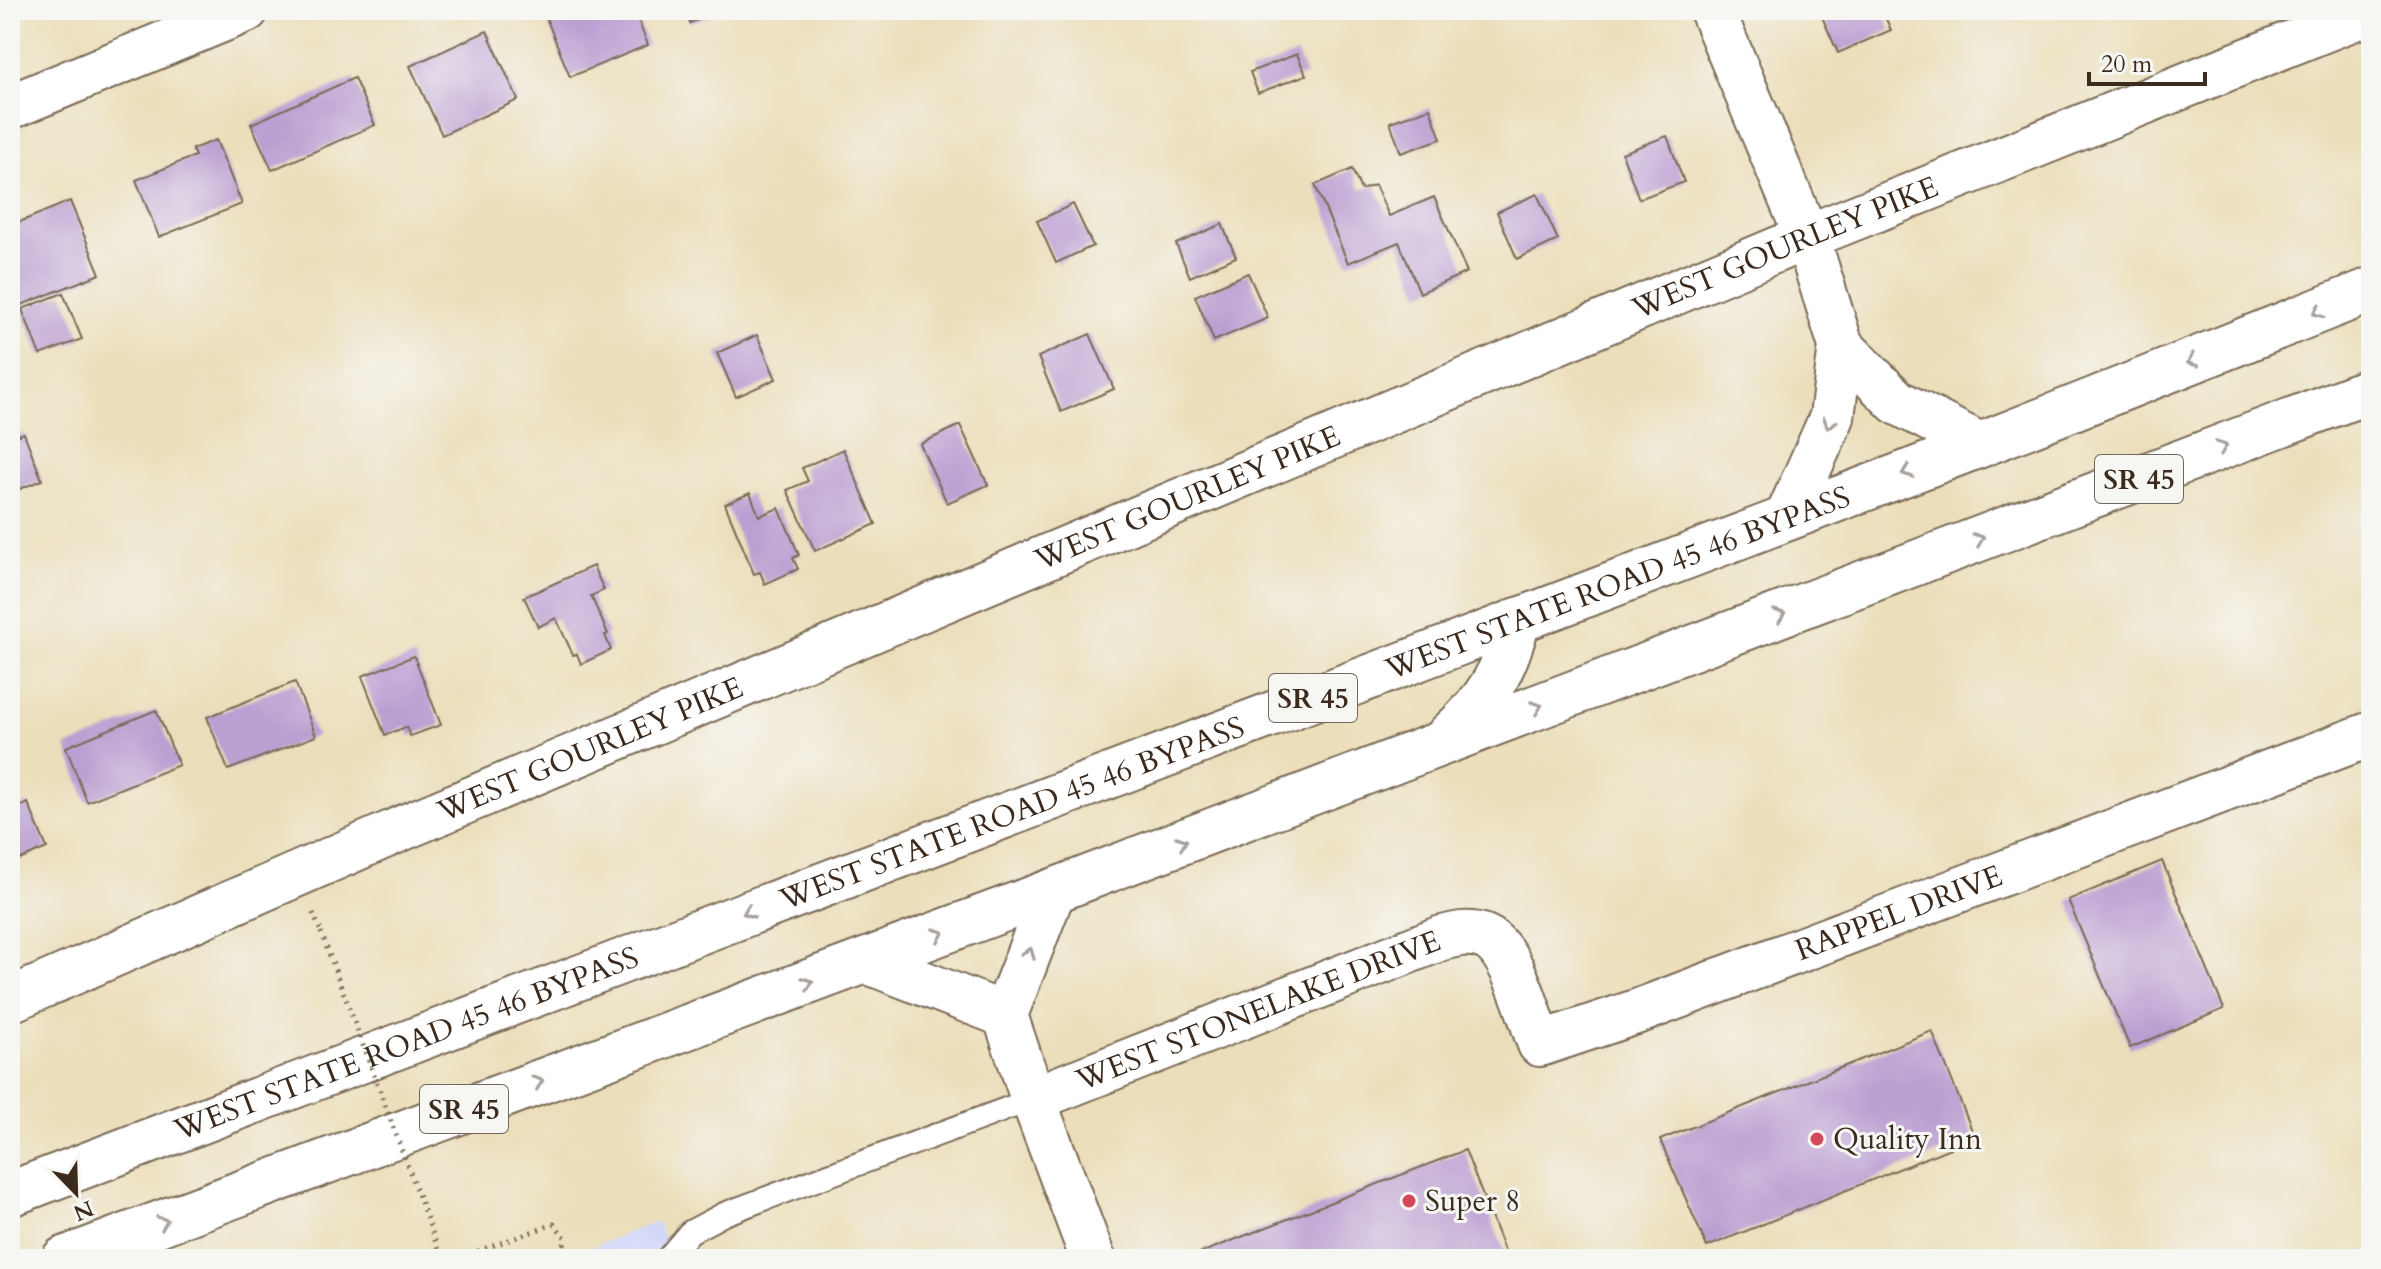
<svg xmlns="http://www.w3.org/2000/svg" width="2381" height="1269" viewBox="0 0 2381 1269" font-family="Cardo,serif">
<style>
.built{fill:#d3d8f9}
.building{fill:#bb9fd2}
.lines{fill:none;stroke-linecap:round;stroke-linejoin:round}
.lane-casing{stroke:#796955;stroke-width:26}
.street-casing{stroke:#796955;stroke-width:48}
.highway-casing{stroke:#796955;stroke-width:48}
.path{stroke:#796955;stroke-width:5;stroke-dasharray:2 6;stroke-linecap:butt}
.lane{stroke:#fff;stroke-width:22}
.street{stroke:#fff;stroke-width:44}
.highway{stroke:#fff;stroke-width:44}
.path-bridge{stroke:#796955;stroke-width:5;stroke-dasharray:2 6;stroke-linecap:butt}
.oneway{stroke:#a79f9a}
.poi-dot{fill:#d1495b;stroke:#f6f6f2;stroke-width:3}
.labels{text-anchor:middle;stroke-width:6;stroke-linejoin:round;paint-order:stroke}
.shield{fill:#f6f6f2;stroke:#73675e;stroke-width:2}
.shield-label{font-size:28px;font-weight:bold;fill:#3b2a1e}
.street-label{font-size:30px;fill:#3b2a1e;stroke:#f6f6f2}
.poi-label{font-size:30px;fill:#3b2a1e;stroke:#f6f6f2;text-anchor:start}
</style>
<rect width="100%" height="100%" fill="#f6f6f2"/>
<filter id="ink" filterUnits="userSpaceOnUse"><feTurbulence type="fractalNoise" baseFrequency=".0125" numOctaves="2"/><feDisplacementMap in="SourceGraphic" scale="16" xChannelSelector="R" yChannelSelector="G"/><feConvolveMatrix kernelMatrix="1 2 1 2 8 2 1 2 1" color-interpolation-filters="sRGB"/></filter>
<filter id="wash" filterUnits="userSpaceOnUse"><feTurbulence type="fractalNoise" baseFrequency=".006" numOctaves="4" result="noise"/><feDisplacementMap in="SourceGraphic" scale="32" xChannelSelector="R" yChannelSelector="G"/><feGaussianBlur stdDeviation="1.8" result="paint"/><feColorMatrix in="noise" values="0 0 0 0 0 0 0 0 0 0 0 0 0 0 0 0 0 1.4 0 .05"/><feComposite in="paint" operator="in"/></filter>
<g filter="url(#wash)">
<rect width="100%" height="100%" fill="#ebdeba"/>
<polygon class="built" points="657,1222 673,1259 560,1259"/>
<g id="blocks">
<g class="building">
<polygon points="543,10 634,10 648,45 570,77"/>
<polygon points="685,10 722,10 690,23"/>
<polygon points="1819,10 1882,10 1891,30 1838,53"/>
<polygon points="487,31 518,100 442,135 410,66"/>
<polygon points="1297,54 1306,75 1258,93 1250,72"/>
<polygon points="354,78 375,125 272,170 251,124"/>
<polygon points="1430,108 1441,139 1401,153 1390,122"/>
<polygon points="1667,136 1684,182 1639,199 1622,153"/>
<polygon points="216,140 242,204 159,237 136,180 195,156 192,149"/>
<polygon points="1352,169 1361,190 1375,185 1389,216 1434,197 1467,272 1420,293 1399,242 1348,263 1315,185"/>
<polygon points="1537,194 1558,240 1517,259 1497,212"/>
<polygon points="70,201 100,274 19,306 10,284 10,226"/>
<polygon points="1073,204 1093,246 1056,263 1037,221"/>
<polygon points="1222,224 1236,257 1190,277 1176,244"/>
<polygon points="1248,273 1268,318 1214,341 1195,296"/>
<polygon points="63,293 82,339 40,355 22,309"/>
<polygon points="1090,334 1114,389 1061,412 1038,357"/>
<polygon points="757,335 776,379 736,397 717,353"/>
<polygon points="960,425 988,485 947,503 920,444"/>
<polygon points="24,433 42,480 10,493 10,438"/>
<polygon points="843,449 876,524 815,551 787,490 808,481 802,468"/>
<polygon points="750,493 759,516 779,508 799,555 793,558 798,569 765,584 760,572 754,574 725,504"/>
<polygon points="593,566 604,590 591,596 608,634 605,635 611,650 581,664 577,654 573,655 556,618 538,627 524,597"/>
<polygon points="414,656 441,725 410,736 406,727 385,735 362,676"/>
<polygon points="295,682 316,736 228,770 207,717"/>
<polygon points="156,710 179,765 87,802 66,747"/>
<polygon points="28,803 47,848 10,864 10,811"/>
<polygon points="2162,861 2224,1009 2130,1048 2068,900"/>
<polygon points="1932,1031 1975,1138 1707,1247 1660,1140"/>
<polygon points="1465,1150 1505,1253 1490,1259 1185,1259"/>
</g>
</g>
</g>
<g filter="url(#ink)">
<use href="#blocks" fill-opacity="0" stroke="#796955" stroke-width="2"/>
<g class="lines">
<g class="lane-casing">
<polyline id="lane" points="667,1259 690,1232 724,1214 1033,1099"/>
</g>
<g class="street-casing">
<g id="street">
<polyline points="1712,10 1807,237 1841,346 1832,417 1787,518"/>
<polyline points="10,107 246,10"/>
<polyline points="1841,346 1897,402 1980,445"/>
<polyline points="1053,891 1005,1015 1033,1099 1093,1259"/>
<polyline points="866,961 1005,1015"/>
<path id="s1" d="M10,1000l395,-173 1402,-590 564,-226"/>
<path id="s2" d="M1033,1099l406,-160c15,-4 28,-8 43,-3 30,9 47,80 58,108l99,-33 732,-277"/>
</g>
</g>
<g class="highway-casing">
<g id="highway">
<path d="M1449,735c39,-34 56,-65 69,-115"/>
<path id="s3" d="M10,1194l1970,-749 391,-155"/>
<polyline points="64,1259 1053,891 2371,390"/>
</g>
</g>
<g class="path">
<polyline points="313,913 321,932"/>
<polyline points="455,1259 554,1224 565,1237 562,1259"/>
</g>
<use href="#lane" class="lane"/>
<use href="#street" class="street"/>
<use href="#highway" class="highway"/>
<polyline class="path-bridge" points="321,932 442,1259"/>
</g>
<defs><path id="oneway-chevron" d="M-2-3.5L2.5 0L-2 3.5" fill="none" stroke-width="1.6" stroke-linecap="round" stroke-linejoin="round" transform="scale(2)"/></defs>
<g class="oneway">
<use href="#oneway-chevron" transform="translate(2318 312) rotate(158)"/>
<use href="#oneway-chevron" transform="translate(2192 361) rotate(158)"/>
<use href="#oneway-chevron" transform="translate(1829 423) rotate(108)"/>
<use href="#oneway-chevron" transform="translate(2222 447) rotate(-21)"/>
<use href="#oneway-chevron" transform="translate(1907 472) rotate(159)"/>
<use href="#oneway-chevron" transform="translate(1979 539) rotate(-21)"/>
<use href="#oneway-chevron" transform="translate(1780 615) rotate(-21)"/>
<use href="#oneway-chevron" transform="translate(1537 707) rotate(-21)"/>
<use href="#oneway-chevron" transform="translate(1182 842) rotate(-21)"/>
<use href="#oneway-chevron" transform="translate(748 912) rotate(159)"/>
<use href="#oneway-chevron" transform="translate(939 934) rotate(-21)"/>
<use href="#oneway-chevron" transform="translate(1029 953) rotate(-69)"/>
<use href="#oneway-chevron" transform="translate(808 983) rotate(-20)"/>
<use href="#oneway-chevron" transform="translate(538 1082) rotate(-20)"/>
<use href="#oneway-chevron" transform="translate(163 1222) rotate(-21)"/>
</g>
</g>
<g class="poi-dot">
<circle cx="1817" cy="1139" r="8"/>
<circle cx="1409" cy="1201" r="8"/>
</g>
<g class="labels">
<g class="shield">
<rect x="2095" y="455" width="88" height="48" rx="6"/>
<rect x="1269" y="674" width="88" height="48" rx="6"/>
<rect x="420" y="1085" width="88" height="48" rx="6"/>
</g>
<g class="shield-label">
<text x="2139" y="489">SR 45</text>
<text x="1313" y="708">SR 45</text>
<text x="464" y="1119">SR 45</text>
</g>
<g class="street-label">
<text dy="10" stroke="none"><textPath href="#s1" startOffset="1928">WEST GOURLEY PIKE</textPath></text>
<text dy="10" stroke="none"><textPath href="#s1" startOffset="1280">WEST GOURLEY PIKE</textPath></text>
<text dy="10" stroke="none"><textPath href="#s3" startOffset="1720">WEST STATE ROAD 45 46 BYPASS</textPath></text>
<text dy="10" stroke="none"><textPath href="#s1" startOffset="632">WEST GOURLEY PIKE</textPath></text>
<text dy="10" stroke="none"><textPath href="#s3" startOffset="1072">WEST STATE ROAD 45 46 BYPASS</textPath></text>
<text dy="10" stroke="none"><textPath href="#s2" startOffset="988">RAPPEL DRIVE</textPath></text>
<text dy="10" stroke="none"><textPath href="#s2" startOffset="242">WEST STONELAKE DRIVE</textPath></text>
<text dy="10" stroke="none"><textPath href="#s3" startOffset="424">WEST STATE ROAD 45 46 BYPASS</textPath></text>
</g>
<g class="poi-label">
<text x="1833" y="1149">Quality Inn</text>
<text x="1425" y="1211">Super 8</text>
</g>
</g>
<rect width="2381" height="1269" fill="none" stroke="#f6f6f2" stroke-width="40"/>
<g transform="translate(76 1193) rotate(157)" stroke="#f6f6f2" stroke-width="6" paint-order="stroke">
<path d="M0-6L14 30L0 20L-14 30Z" fill="#3b2a1e"/>
<text y="-12" font-size="22" font-weight="bold" text-anchor="middle" fill="#3b2a1e">N</text>
</g>
<path d="M2089 72v12h116v-12" fill="none" stroke="#3b2a1e" stroke-width="4"/>
<text x="2101" y="72" font-size="24" fill="#3b2a1e" stroke="#f6f6f2" stroke-width="6" paint-order="stroke">20 m</text>
</svg>
